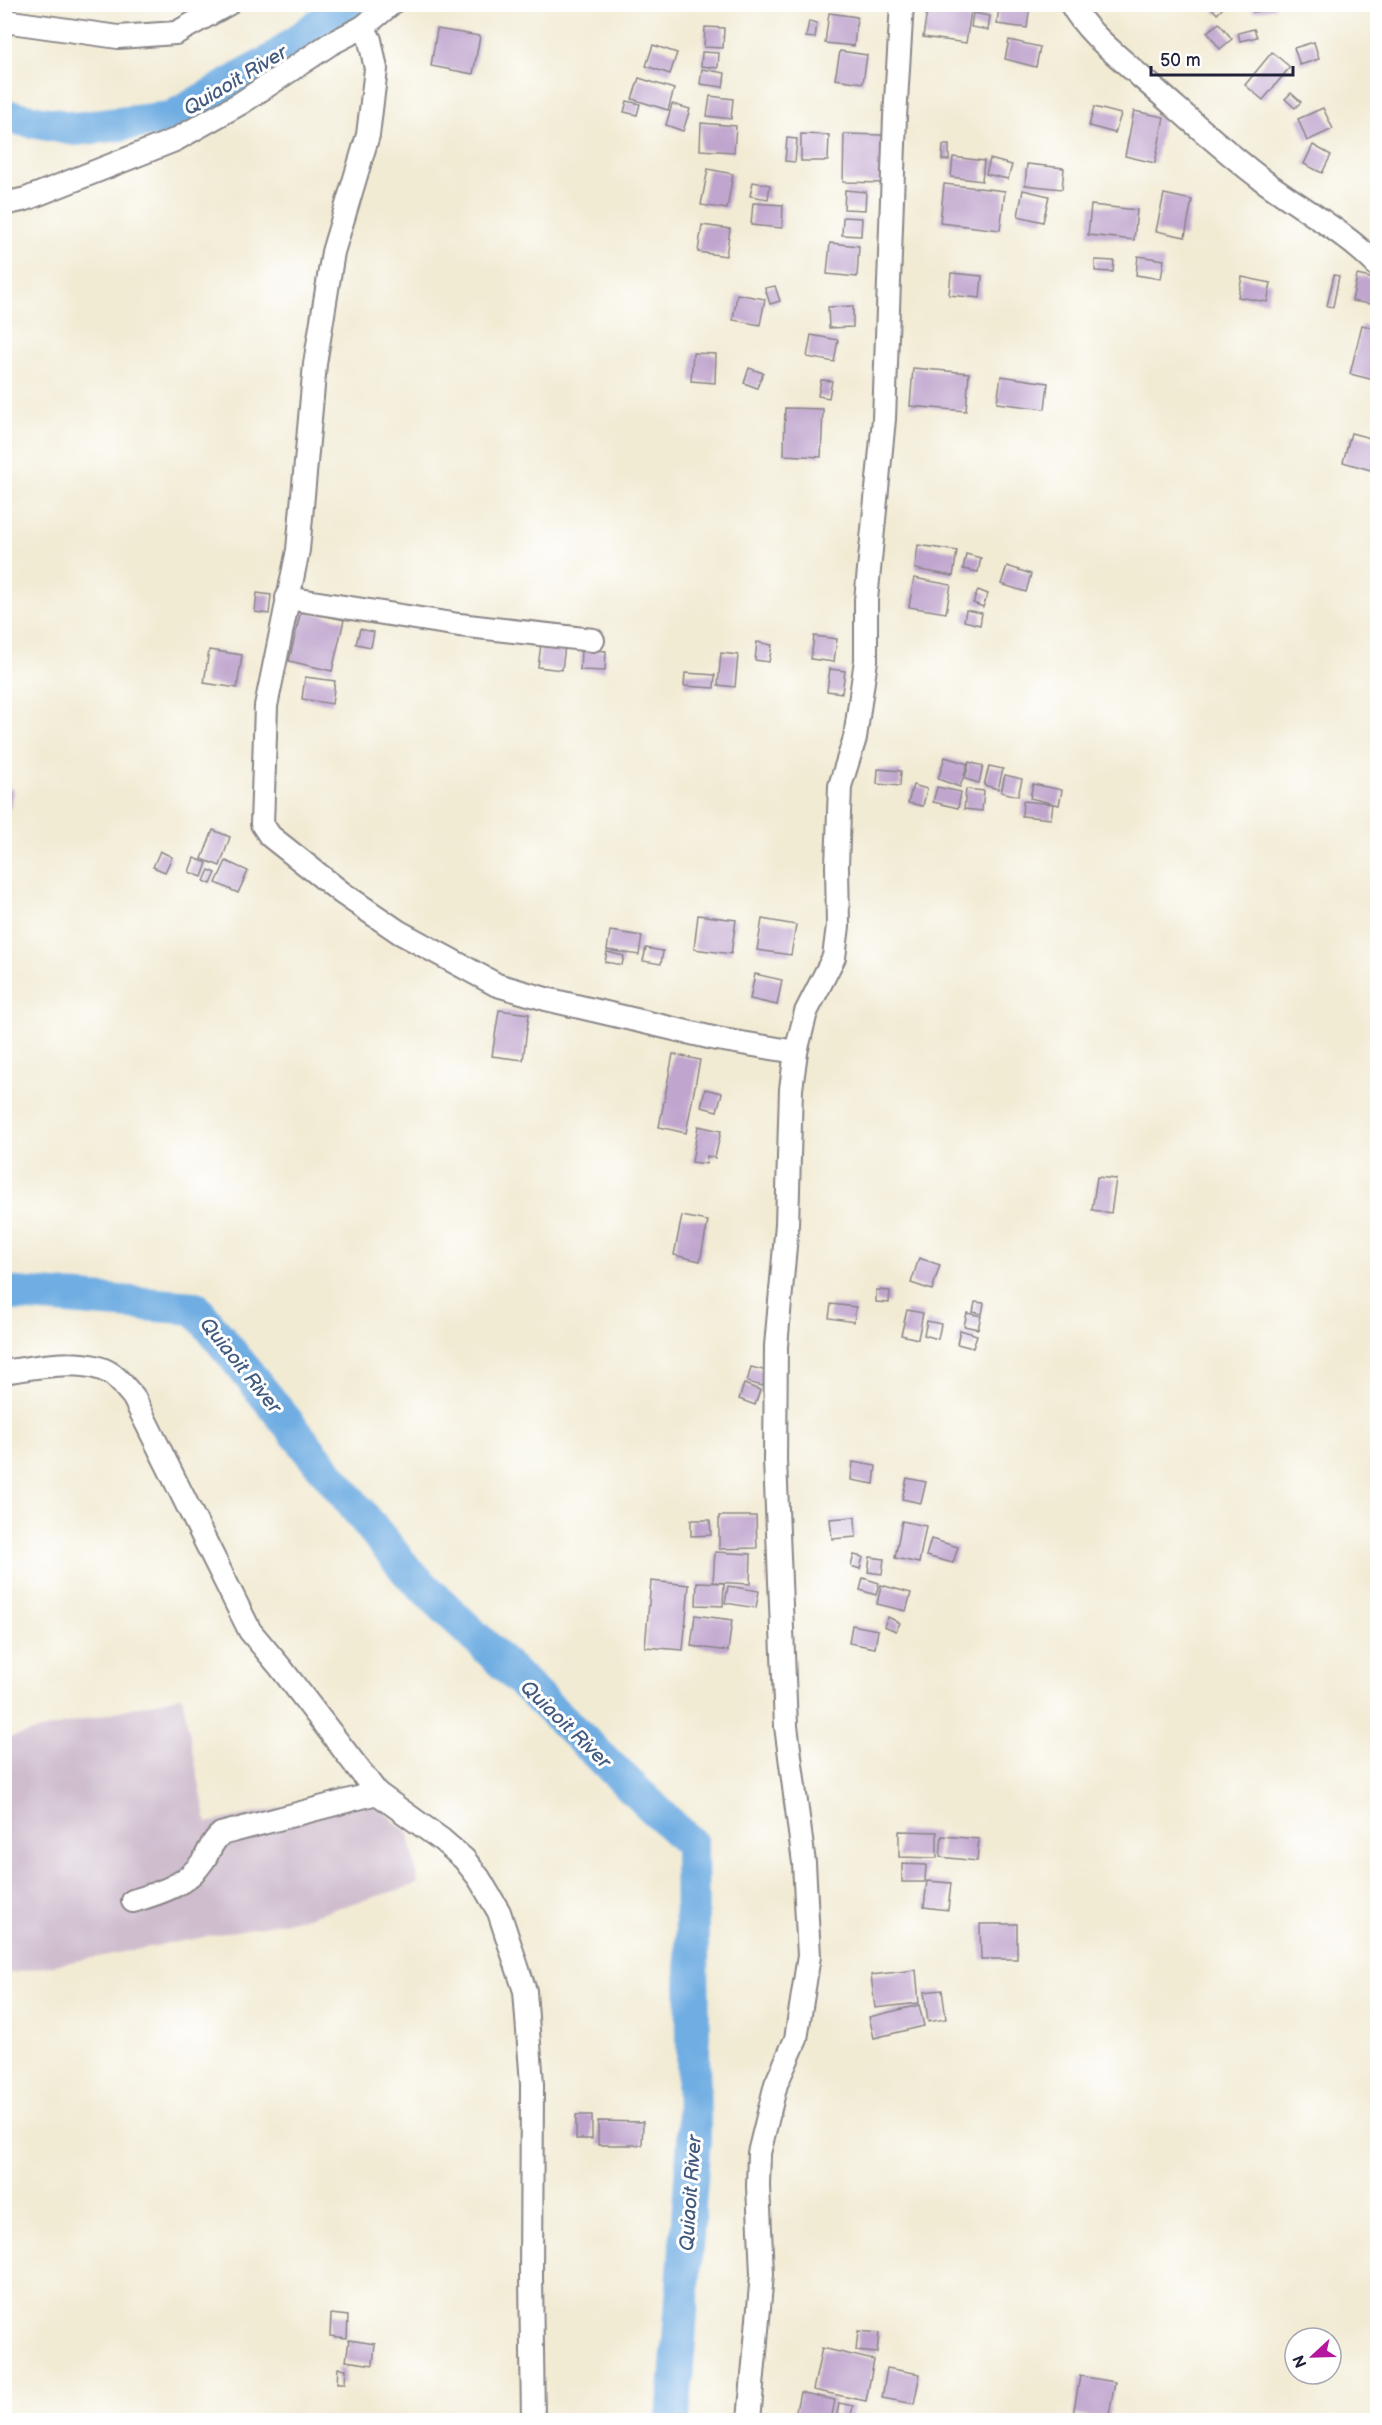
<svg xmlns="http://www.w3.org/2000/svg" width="1382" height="2425" viewBox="0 0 1382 2425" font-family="'Balsamiq Sans',sans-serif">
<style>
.industrial{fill:#cfbdce}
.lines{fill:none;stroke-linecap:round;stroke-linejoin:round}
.river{stroke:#6fade2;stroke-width:34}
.building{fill:#c0a5ce}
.minor-casing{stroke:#8a8688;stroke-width:26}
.minor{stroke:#fff;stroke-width:22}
.labels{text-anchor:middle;stroke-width:6;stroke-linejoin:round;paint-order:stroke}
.water-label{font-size:20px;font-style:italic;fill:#415a7e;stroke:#fff}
</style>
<rect width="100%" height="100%" fill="#fff"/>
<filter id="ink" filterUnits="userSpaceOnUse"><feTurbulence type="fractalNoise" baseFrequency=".0167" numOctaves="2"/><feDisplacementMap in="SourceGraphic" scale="12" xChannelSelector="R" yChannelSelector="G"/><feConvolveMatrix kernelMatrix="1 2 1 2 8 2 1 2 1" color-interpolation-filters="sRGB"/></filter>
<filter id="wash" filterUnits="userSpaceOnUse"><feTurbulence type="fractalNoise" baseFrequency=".008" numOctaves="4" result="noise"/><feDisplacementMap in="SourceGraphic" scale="24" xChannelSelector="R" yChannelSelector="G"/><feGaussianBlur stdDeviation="1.35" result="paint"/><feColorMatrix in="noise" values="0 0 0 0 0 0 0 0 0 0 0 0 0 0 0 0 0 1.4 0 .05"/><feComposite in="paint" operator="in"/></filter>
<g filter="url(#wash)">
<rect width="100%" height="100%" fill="#f2ebd4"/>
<polygon class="industrial" points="182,1696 207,1823 359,1791 409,1834 418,1884 300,1919 6,1974 4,1962 4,1739"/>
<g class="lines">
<g class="river">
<polyline points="4,116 75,129 171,118 273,60 346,4"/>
<polyline points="4,1293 195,1308 407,1571 691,1844 694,2139 673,2420"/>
</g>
</g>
<g id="blocks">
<g class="building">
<polygon points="968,4 992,4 991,11"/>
<polygon points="999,4 1030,4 1027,28 997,24"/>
<polygon points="1208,4 1227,4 1217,14"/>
<polygon points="1251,4 1275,4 1275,8 1253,12"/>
<polygon points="928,5 971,11 966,43 923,37"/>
<polygon points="829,13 857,17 854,46 825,43"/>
<polygon points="973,13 990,16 988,30 971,27"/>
<polygon points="809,21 817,23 815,38 806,37"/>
<polygon points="1219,23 1232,39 1220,49 1207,32"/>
<polygon points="705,27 724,28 723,48 704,47"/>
<polygon points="437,29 480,36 473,74 431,66"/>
<polygon points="1254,29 1257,37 1240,41 1238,33"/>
<polygon points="1009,40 1040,47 1036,67 1005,59"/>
<polygon points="1314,42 1319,59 1300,65 1294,48"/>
<polygon points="653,45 677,53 670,74 646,66"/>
<polygon points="840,51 867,55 863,83 835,79"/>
<polygon points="702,52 719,53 718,68 701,66"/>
<polygon points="1272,52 1290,67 1263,100 1245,85"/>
<polygon points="702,69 725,73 723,87 700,84"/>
<polygon points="639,78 674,89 668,110 632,99"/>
<polygon points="1291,93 1301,102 1295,108 1285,99"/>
<polygon points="710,96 733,99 731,119 707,116"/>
<polygon points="627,101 640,104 637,115 624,112"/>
<polygon points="672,104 690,109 683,131 666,125"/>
<polygon points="1094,107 1121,114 1115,133 1089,126"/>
<polygon points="1323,108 1333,129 1307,141 1298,119"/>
<polygon points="1134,111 1164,117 1155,163 1125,156"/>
<polygon points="701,123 736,126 734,152 700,150"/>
<polygon points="801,134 829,135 828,161 801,161"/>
<polygon points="844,134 883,135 883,183 843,182"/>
<polygon points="787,138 797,139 795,162 785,161"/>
<polygon points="943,145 949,145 949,160 942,160"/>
<polygon points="1313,145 1331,155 1322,173 1304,164"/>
<polygon points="953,157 984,161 982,181 951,177"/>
<polygon points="990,159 1012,165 1008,179 986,174"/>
<polygon points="1027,164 1064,168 1062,189 1025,185"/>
<polygon points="708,169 733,174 727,209 701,205"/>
<polygon points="753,182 770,185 768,199 750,196"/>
<polygon points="944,184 1005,191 1000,230 940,223"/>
<polygon points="845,190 866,192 865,210 844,209"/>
<polygon points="1023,190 1049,196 1043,222 1018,216"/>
<polygon points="1164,194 1192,200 1185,237 1156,231"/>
<polygon points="753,203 783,205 782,228 751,225"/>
<polygon points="1091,205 1137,210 1134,240 1088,235"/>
<polygon points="843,217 862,218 861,236 842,235"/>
<polygon points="702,225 730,229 726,256 698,252"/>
<polygon points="830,243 859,246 857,277 827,274"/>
<polygon points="1138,256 1164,260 1161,279 1136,275"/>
<polygon points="1095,260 1114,261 1113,272 1095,271"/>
<polygon points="951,273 982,276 980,298 949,295"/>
<polygon points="1334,275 1339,276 1333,307 1327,306"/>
<polygon points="1357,275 1375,279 1370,304 1352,301"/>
<polygon points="1242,277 1271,283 1267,302 1238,297"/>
<polygon points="775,286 780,301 770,304 765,288"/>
<polygon points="737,294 765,299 760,325 733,320"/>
<polygon points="853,306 853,327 829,328 828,307"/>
<polygon points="1362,325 1378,329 1378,381 1350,374"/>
<polygon points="811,335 838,340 834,362 807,357"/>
<polygon points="693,353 716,354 715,383 691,381"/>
<polygon points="749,368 763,373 757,388 744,383"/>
<polygon points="913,368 969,373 966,411 910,406"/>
<polygon points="1001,376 1048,383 1045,409 997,403"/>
<polygon points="821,380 832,381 829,398 818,396"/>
<polygon points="785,408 823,409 821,457 784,455"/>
<polygon points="1351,433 1378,440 1378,457 1374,471 1343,462"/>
<polygon points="918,545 957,551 953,576 915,569"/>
<polygon points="966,554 981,558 978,572 963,569"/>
<polygon points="1007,566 1031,574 1026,592 1001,584"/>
<polygon points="914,578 951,585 946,613 909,607"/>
<polygon points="978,590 988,594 983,607 973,603"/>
<polygon points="257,593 271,595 269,614 255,612"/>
<polygon points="301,610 344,620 332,671 289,661"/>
<polygon points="966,610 982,613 980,625 964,621"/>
<polygon points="360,629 374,632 371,647 356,644"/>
<polygon points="814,636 837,639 834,662 811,659"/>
<polygon points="757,642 772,645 769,662 755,660"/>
<polygon points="541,644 565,646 562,670 538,667"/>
<polygon points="581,649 606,651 605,671 580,670"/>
<polygon points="209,650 242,655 237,688 204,683"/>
<polygon points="721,653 738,655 735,687 718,685"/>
<polygon points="830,669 845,671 842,693 827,691"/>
<polygon points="685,673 715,675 714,688 684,686"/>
<polygon points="305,677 335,681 332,704 302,699"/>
<polygon points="945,757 968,764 960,787 938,779"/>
<polygon points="969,762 983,766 979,783 965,779"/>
<polygon points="989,766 1003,769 998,789 984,785"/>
<polygon points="878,769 901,771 900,786 877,784"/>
<polygon points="1005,775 1022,779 1018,796 1001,792"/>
<polygon points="1033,784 1062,790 1059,805 1030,798"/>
<polygon points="913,785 927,789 923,806 908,803"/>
<polygon points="937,787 961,792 958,808 933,802"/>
<polygon points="4,788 13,789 10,809 4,809"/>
<polygon points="966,789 984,791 982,811 964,809"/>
<polygon points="1023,801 1053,804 1051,819 1022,816"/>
<polygon points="213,830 230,837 220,866 202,859"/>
<polygon points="160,851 172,857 165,872 153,867"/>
<polygon points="194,858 207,863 202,877 189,872"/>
<polygon points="226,861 248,871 238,893 216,883"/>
<polygon points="209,870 216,873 211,884 204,881"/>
<polygon points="698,915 736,920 731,954 694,949"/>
<polygon points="762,919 796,925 791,955 757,950"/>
<polygon points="610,931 642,936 639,955 607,950"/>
<polygon points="646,948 663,951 661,964 643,961"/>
<polygon points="607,952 624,956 622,965 605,962"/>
<polygon points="755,974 782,980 777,1005 750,999"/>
<polygon points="499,1010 529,1014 523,1060 492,1056"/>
<polygon points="673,1054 700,1060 686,1133 659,1127"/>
<polygon points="705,1089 722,1093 717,1111 701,1107"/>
<polygon points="698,1126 721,1131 715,1158 707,1156 706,1164 692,1162"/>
<polygon points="1097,1177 1116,1179 1111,1213 1092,1210"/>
<polygon points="682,1216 708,1221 700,1261 674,1255"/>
<polygon points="919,1258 940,1265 932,1290 911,1283"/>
<polygon points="876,1290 890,1291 889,1303 876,1302"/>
<polygon points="975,1302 984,1303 982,1314 973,1312"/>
<polygon points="831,1304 856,1307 854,1322 829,1318"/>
<polygon points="907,1310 923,1313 918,1339 901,1335"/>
<polygon points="967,1313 981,1316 978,1329 964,1326"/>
<polygon points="927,1321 941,1324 938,1339 924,1335"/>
<polygon points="960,1330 977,1335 973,1348 957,1344"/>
<polygon points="751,1367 767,1371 763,1386 747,1382"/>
<polygon points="744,1384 760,1390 755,1405 739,1399"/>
<polygon points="853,1462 876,1466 874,1484 851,1480"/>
<polygon points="907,1478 926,1482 921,1503 902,1499"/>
<polygon points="719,1516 756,1516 757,1548 719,1549"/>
<polygon points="855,1517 856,1537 832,1539 830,1519"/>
<polygon points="691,1520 710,1520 711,1535 691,1536"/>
<polygon points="902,1521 926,1526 919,1563 895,1558"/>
<polygon points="931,1539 958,1547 953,1563 926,1556"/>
<polygon points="715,1552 751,1554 750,1584 713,1582"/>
<polygon points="854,1555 863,1557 860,1569 851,1566"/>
<polygon points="870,1557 884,1559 882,1574 868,1572"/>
<polygon points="863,1578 879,1583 876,1595 860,1590"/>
<polygon points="651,1581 689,1585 683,1650 645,1647"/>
<polygon points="697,1582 724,1583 723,1606 696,1605"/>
<polygon points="881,1585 911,1593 906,1611 877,1604"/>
<polygon points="728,1586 759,1591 756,1608 725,1603"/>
<polygon points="695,1615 732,1620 728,1651 691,1646"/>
<polygon points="888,1617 900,1623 896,1631 884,1626"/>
<polygon points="852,1625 878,1630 875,1648 849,1643"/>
<polygon points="899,1831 937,1832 937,1858 899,1857"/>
<polygon points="942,1836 979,1839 977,1861 940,1857"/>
<polygon points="902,1864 926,1865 925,1882 902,1882"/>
<polygon points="927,1881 951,1883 948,1910 924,1907"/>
<polygon points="980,1924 1017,1924 1017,1959 981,1959"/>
<polygon points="916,1970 919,2003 875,2008 871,1975"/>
<polygon points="942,1990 946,2019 928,2022 924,1992"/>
<polygon points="919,2005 924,2026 874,2038 869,2017"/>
<rect x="576" y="2115" width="16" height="24"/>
<polygon points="598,2121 643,2122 642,2145 598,2145"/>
<polygon points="331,2314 348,2316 347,2338 330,2336"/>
<polygon points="858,2331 879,2333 877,2353 856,2351"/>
<polygon points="349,2340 375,2344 373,2365 346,2361"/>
<polygon points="822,2348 874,2360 866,2401 813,2390"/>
<polygon points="338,2368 346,2369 345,2383 337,2383"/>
<polygon points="887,2368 920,2374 914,2404 882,2398"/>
<polygon points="1080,2376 1115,2382 1108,2420 1073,2415"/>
<polygon points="800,2392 835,2400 831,2420 794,2420"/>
<polygon points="839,2403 853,2406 850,2420 836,2420"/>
</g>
</g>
</g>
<g filter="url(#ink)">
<use href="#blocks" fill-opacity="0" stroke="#8a8688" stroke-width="1.5"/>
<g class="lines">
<g class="minor-casing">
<g id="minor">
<path d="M1071,4c16,29 46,51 70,73 41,35 80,72 123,104 38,28 81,51 114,85"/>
<polyline points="4,21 118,37 176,33 228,4"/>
<polyline points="363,27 370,40 376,69 368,135 333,252 315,364 298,550 266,706 262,824 270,836 342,893 399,932 497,985 546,999 717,1039 796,1052"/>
<polyline points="4,204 26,199 175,140 241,103 330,44 363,27 391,4"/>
<polyline points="287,598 459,625 593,640"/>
<path d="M4,1372c30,-5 80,-15 106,1 9,5 16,16 23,23l117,235 31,37 96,125 65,47 22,19 15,19 20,34 26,79 7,93 -1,193 2,143"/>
<path d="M133,1901c26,-8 53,-15 70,-40 7,-10 8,-19 18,-27l156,-41"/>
<polyline points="749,2420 762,2274 758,2186 759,2153 776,2084 796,2039 809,1956 804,1863 786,1726 775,1460 776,1346 787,1224 791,1089 796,1052 806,1012 834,957 838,926 837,866 840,786 855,738 866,660 866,600 884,419 895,117 902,4"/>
</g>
</g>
<use href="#minor" class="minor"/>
</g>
</g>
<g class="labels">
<g class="water-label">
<text transform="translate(235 80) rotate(-31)" y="7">Quiaoit River</text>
<text transform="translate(241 1365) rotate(51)" y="7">Quiaoit River</text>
<text transform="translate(566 1724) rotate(44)" y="7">Quiaoit River</text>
<text transform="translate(690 2193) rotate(-86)" y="7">Quiaoit River</text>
</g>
</g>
<rect width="1382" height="2425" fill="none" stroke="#fff" stroke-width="24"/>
<g transform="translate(1313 2356) rotate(248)"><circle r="28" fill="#ffffff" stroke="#a7a7b1" stroke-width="1.5"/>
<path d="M0-4.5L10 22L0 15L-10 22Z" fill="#b5179e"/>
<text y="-9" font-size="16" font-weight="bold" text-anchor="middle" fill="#22223b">N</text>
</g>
<path d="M1151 66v9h142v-9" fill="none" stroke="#22223b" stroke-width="3"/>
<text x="1160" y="66" font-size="18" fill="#22223b" stroke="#ffffff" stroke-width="4.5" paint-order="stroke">50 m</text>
</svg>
